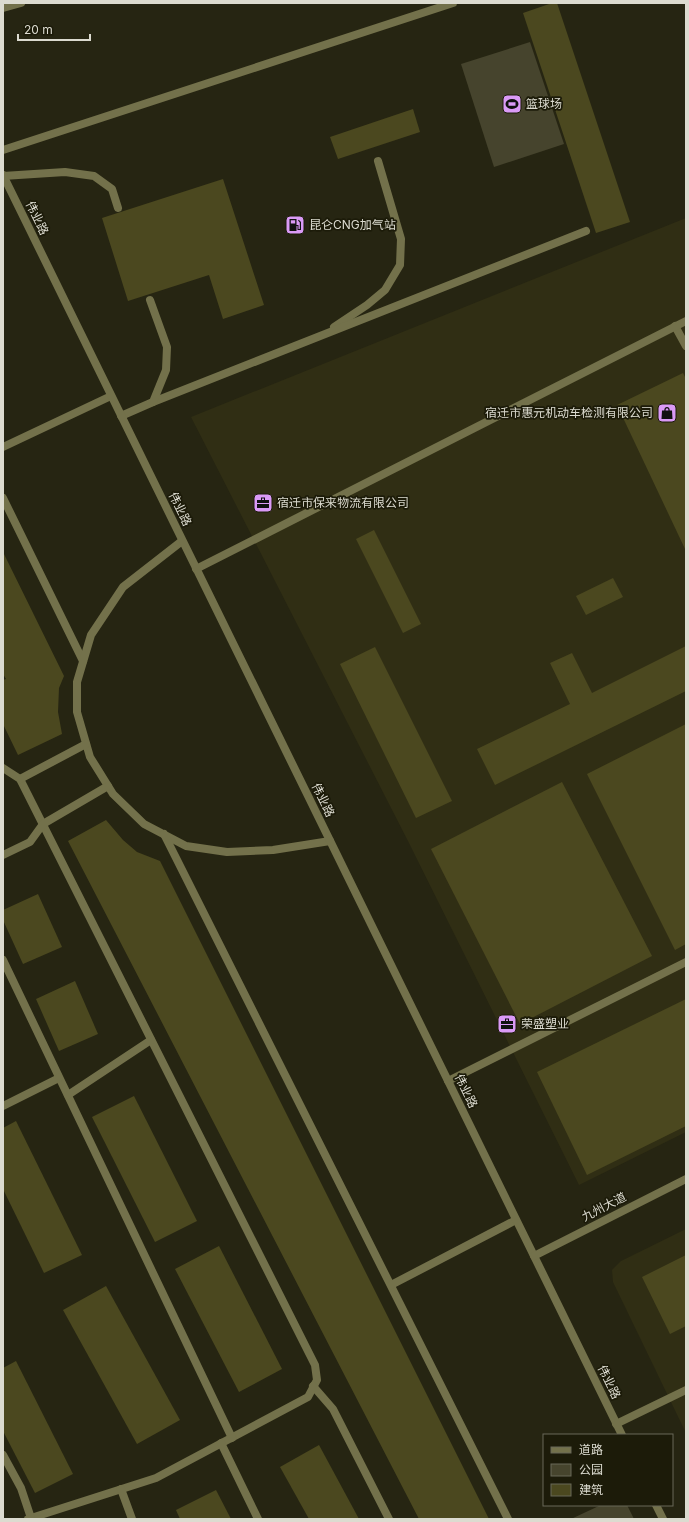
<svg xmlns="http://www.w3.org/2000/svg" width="689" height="1522" viewBox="0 0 689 1522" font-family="Inter,'Noto Sans SC',sans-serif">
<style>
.built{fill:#302e14}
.green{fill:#46442d}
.building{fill:#4b481f}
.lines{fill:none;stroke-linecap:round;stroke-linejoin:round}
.service{stroke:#73714b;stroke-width:8}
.tertiary{stroke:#73714b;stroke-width:8}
.labels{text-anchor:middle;stroke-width:3.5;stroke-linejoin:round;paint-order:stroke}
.poi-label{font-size:12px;fill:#dcdbd0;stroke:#1c1b09;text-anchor:start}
.street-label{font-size:12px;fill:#dcdbd0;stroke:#1c1b09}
</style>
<rect width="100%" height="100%" fill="#262512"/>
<g class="built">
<polygon points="686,218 686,1132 579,1185 409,843 191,417"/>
<polygon points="686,1229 686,1433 613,1282 612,1270 621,1261"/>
</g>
<g class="green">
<polygon points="530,42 564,144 494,167 461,64"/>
<polygon points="601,1505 627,1505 634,1519 571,1519"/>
</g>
<g class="building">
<polygon points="552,3 557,3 630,222 596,233 523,13"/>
<polygon points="413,109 420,132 338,159 330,137"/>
<polygon points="223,179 264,305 223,319 209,275 128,301 102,218"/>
<polygon points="683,373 686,379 686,551 617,405"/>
<polygon points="374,530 421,624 403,633 356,539"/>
<polygon points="3,552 64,676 59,688 58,712 62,734 18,755 3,724 3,680 6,679 3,674"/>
<polygon points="613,578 623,597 586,615 576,596"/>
<polygon points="686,646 686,691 495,785 477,749 570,704 550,663 572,653 592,693"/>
<polygon points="375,647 452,801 416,818 340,664"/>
<polygon points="686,724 686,944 675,950 587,774"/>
<polygon points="562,782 652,956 520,1024 431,849"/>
<polygon points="106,820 123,840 137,852 160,861 489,1519 419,1519 68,841"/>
<polygon points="38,894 62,947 23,964 3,920 3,910"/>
<polygon points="75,981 98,1034 59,1051 36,999"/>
<polygon points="686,999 686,1126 587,1175 537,1072"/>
<polygon points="134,1096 197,1221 155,1242 92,1117"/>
<polygon points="16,1121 82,1255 44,1273 3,1189 3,1128"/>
<polygon points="219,1246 282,1369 239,1392 175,1269"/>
<polygon points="686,1255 686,1326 670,1334 642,1277"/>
<polygon points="106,1286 180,1420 137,1444 63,1310"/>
<polygon points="16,1361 73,1474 35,1493 3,1431 3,1368"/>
<polygon points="319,1445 359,1519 309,1519 280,1467"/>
<polygon points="216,1490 231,1519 180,1519 176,1510"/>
</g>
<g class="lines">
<g class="service">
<polyline points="3,8 21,3"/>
<polyline points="3,150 453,3"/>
<polyline points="3,176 65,172 94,176 112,189 118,208"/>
<polyline points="675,326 686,346"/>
<polyline points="334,327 367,305 385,290 400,265 401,239 378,161"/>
<polyline points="153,402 586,231"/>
<polyline points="121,416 153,402 166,370 167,347 150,300"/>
<polyline points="3,447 111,396"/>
<polyline points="3,498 83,661"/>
<polyline points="182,541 123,587 91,635 77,682 77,712 90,757 113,794 144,824 186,846 227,852 273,850 330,841"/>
<polyline points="196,569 686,321"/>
<polyline points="3,768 20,779 315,1365 317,1380 308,1397 156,1478 28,1519"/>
<polyline points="20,779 86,744"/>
<polyline points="164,834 508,1519"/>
<polyline points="3,855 30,842 43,824 108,786"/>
<polyline points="3,960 232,1438"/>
<polyline points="448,1081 686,962"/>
<polyline points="68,1095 151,1040"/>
<polyline points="3,1106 59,1078"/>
<polyline points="391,1285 516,1220"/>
<polyline points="313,1386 333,1409 389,1519"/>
<polyline points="616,1424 686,1390"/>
<polyline points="221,1443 258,1519"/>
<polyline points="3,1455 21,1488 31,1518"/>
<polyline points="121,1489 132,1519"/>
</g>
<g class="tertiary">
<polyline points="3,175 622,1435"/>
<polyline points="534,1256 686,1179"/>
<polyline points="656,1505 663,1519"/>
</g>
</g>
<defs>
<g id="stadium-square" transform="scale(1)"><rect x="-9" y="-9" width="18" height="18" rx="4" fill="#da9af6" stroke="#1c1b09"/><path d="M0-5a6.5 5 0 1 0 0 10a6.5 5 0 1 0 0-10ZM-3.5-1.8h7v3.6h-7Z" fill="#111"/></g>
<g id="fuel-square" transform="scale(1)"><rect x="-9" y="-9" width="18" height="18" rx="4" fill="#da9af6" stroke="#1c1b09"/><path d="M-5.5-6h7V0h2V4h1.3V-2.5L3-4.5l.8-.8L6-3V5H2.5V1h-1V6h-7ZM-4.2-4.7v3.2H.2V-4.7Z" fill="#111"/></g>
<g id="shop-square" transform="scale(1)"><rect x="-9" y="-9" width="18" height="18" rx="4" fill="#da9af6" stroke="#1c1b09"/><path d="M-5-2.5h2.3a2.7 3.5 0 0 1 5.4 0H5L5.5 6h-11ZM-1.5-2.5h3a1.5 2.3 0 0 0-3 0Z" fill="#111"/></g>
<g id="office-square" transform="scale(1)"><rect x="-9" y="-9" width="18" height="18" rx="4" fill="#da9af6" stroke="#1c1b09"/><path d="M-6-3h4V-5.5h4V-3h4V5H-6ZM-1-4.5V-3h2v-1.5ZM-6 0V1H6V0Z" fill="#111"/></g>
</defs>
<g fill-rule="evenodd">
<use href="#stadium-square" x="512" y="104"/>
<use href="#fuel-square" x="295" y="225"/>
<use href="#shop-square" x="667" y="413"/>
<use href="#office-square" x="263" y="503"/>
<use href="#office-square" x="507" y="1024"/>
</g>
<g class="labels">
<g class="poi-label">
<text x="526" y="108">篮球场</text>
<text x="309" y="229">昆仑CNG加气站</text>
<text x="653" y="417" text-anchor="end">宿迁市惠元机动车检测有限公司</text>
<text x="277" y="507">宿迁市保来物流有限公司</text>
<text x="521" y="1028">荣盛塑业</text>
</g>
<g class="street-label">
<text transform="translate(37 218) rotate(64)" y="4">伟业路</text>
<text transform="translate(180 509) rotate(64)" y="4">伟业路</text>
<text transform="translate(323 800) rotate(64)" y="4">伟业路</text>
<text transform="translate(466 1091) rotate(64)" y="4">伟业路</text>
<text transform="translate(604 1207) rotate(-27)" y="4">九州大道</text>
<text transform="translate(609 1382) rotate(64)" y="4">伟业路</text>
</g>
</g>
<rect width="689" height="1522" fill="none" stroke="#dcdbd0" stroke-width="8"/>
<rect x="543" y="1434" width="130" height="72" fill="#1c1b09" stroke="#696859"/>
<rect x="551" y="1447" width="20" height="6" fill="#73714b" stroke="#696859"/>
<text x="579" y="1454" font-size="12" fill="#dcdbd0">道路</text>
<rect x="551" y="1464" width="20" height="12" fill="#46442d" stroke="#696859"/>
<text x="579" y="1474" font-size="12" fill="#dcdbd0">公园</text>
<rect x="551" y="1484" width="20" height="12" fill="#4b481f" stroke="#696859"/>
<text x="579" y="1494" font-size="12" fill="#dcdbd0">建筑</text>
<path d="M18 34v6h72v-6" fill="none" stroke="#dcdbd0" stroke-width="2"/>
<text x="24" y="34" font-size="12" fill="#dcdbd0" stroke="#1c1b09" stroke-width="3" paint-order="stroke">20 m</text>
</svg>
